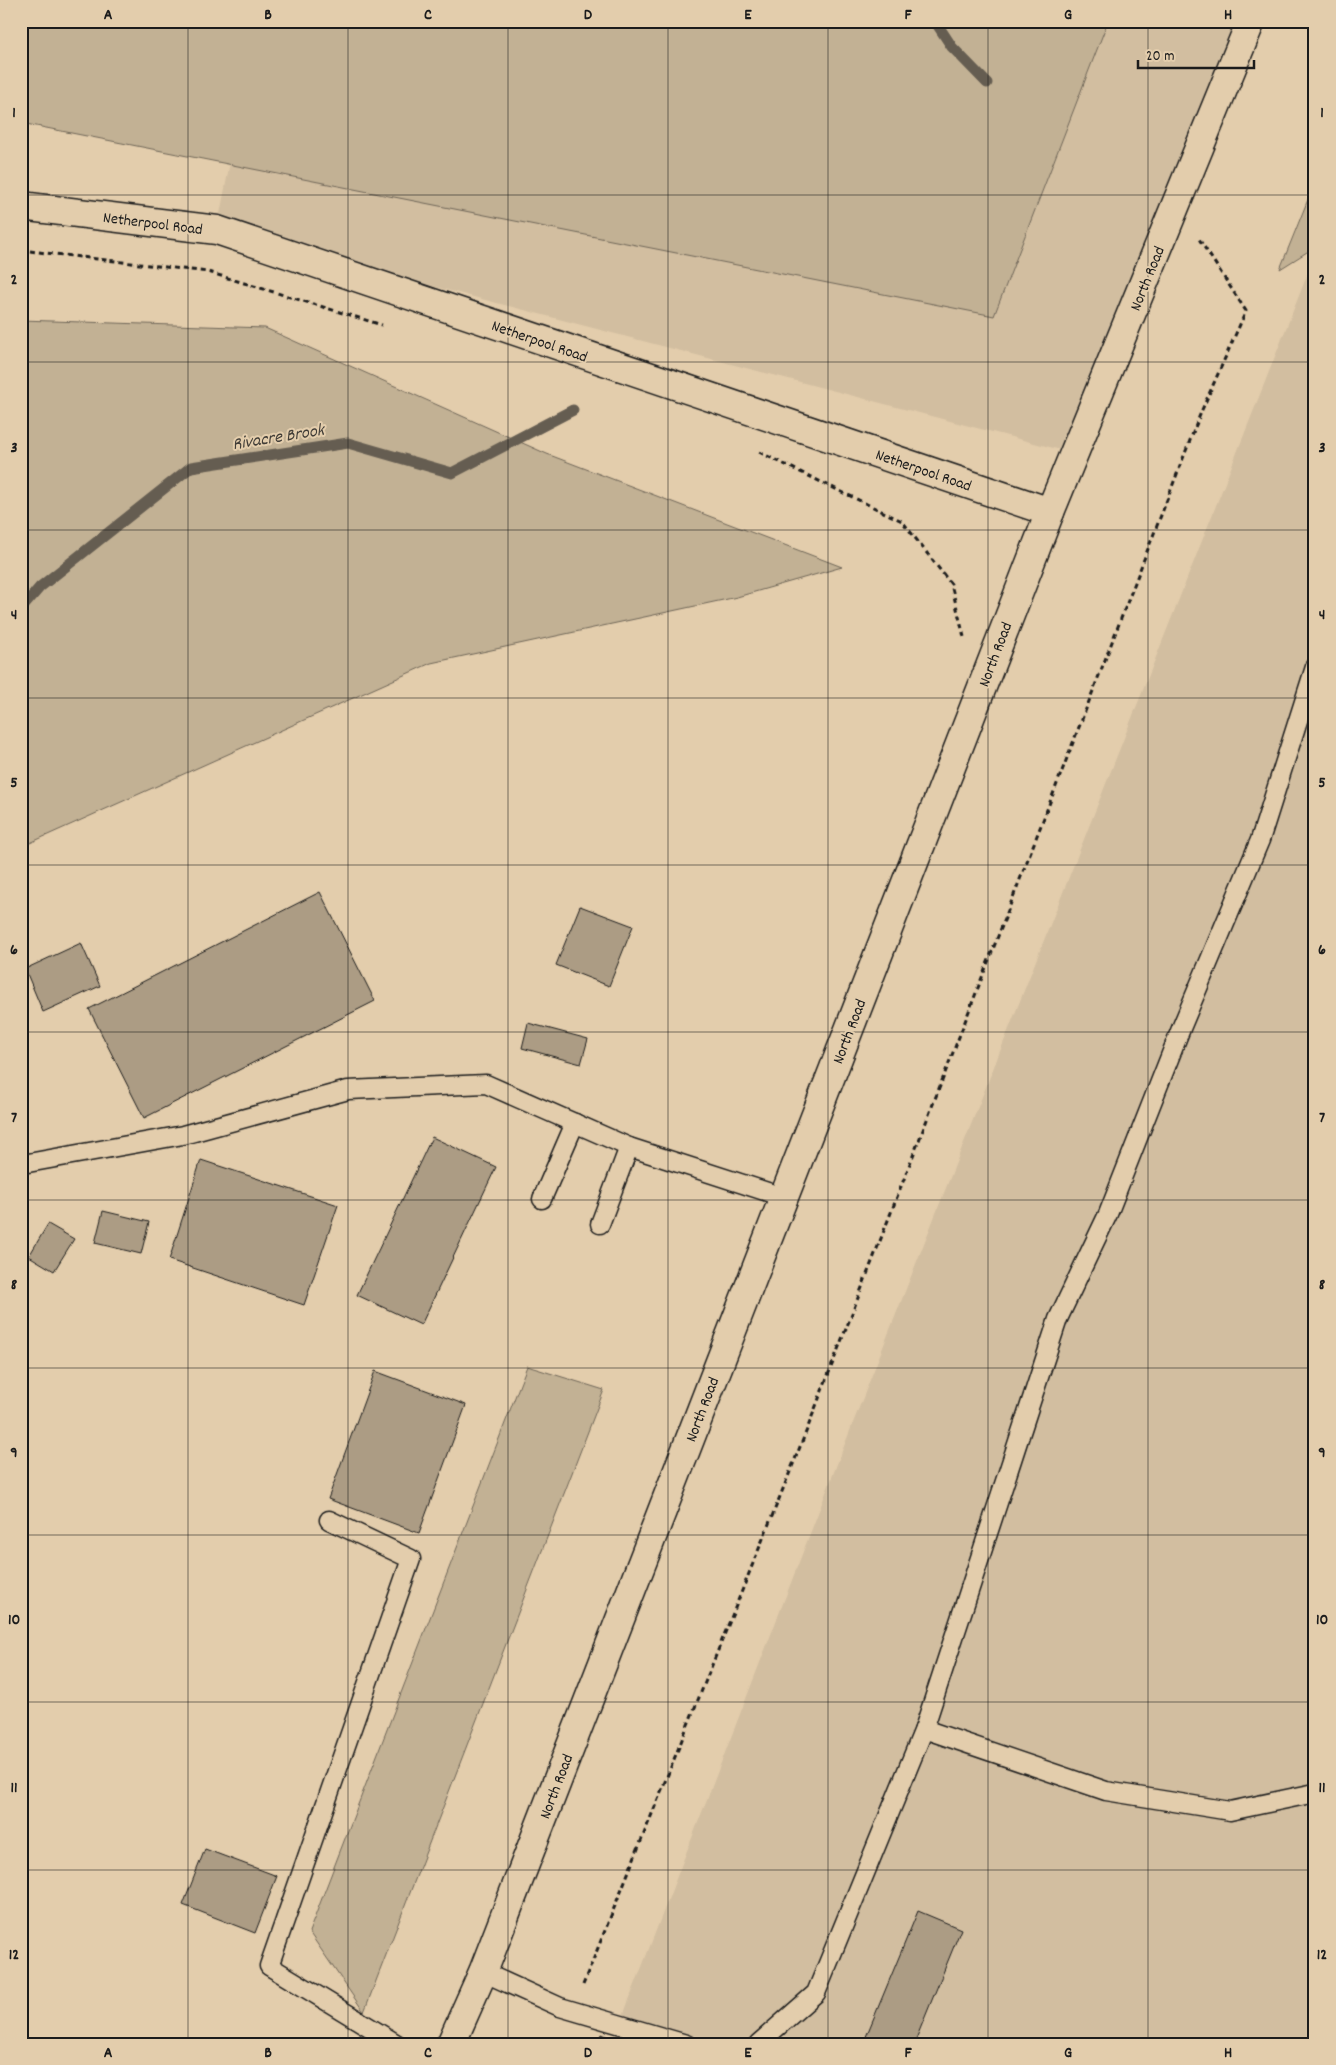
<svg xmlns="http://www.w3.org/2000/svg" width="1336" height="2065" viewBox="0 0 1336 2065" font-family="Dekko,sans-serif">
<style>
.built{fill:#d2bea0}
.green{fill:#c2b194;stroke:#6f6658}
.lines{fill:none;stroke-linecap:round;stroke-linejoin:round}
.stream{stroke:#655d51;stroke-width:11}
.building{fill:#ac9c84;stroke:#1c1c1c}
.service-casing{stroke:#1c1c1c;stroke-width:21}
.minor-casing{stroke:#1c1c1c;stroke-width:31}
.path{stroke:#1c1c1c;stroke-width:3;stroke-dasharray:5 4;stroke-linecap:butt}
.service{stroke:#e3cdac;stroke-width:18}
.minor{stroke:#e3cdac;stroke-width:28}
.grid{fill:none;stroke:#1c1c1c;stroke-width:1;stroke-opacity:0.55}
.labels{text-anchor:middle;stroke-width:4;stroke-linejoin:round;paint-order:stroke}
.street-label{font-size:16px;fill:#1c1c1c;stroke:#e3cdac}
.water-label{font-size:18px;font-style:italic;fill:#413d37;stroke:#e3cdac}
.neatline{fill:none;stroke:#1c1c1c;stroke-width:2}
.grid-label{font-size:16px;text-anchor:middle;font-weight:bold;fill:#1c1c1c}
</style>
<rect width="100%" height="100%" fill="#e3cdac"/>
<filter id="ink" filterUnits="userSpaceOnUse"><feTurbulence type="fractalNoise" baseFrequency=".02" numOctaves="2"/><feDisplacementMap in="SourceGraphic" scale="10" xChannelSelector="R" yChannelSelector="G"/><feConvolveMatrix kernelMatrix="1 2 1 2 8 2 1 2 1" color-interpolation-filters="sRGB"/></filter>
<g filter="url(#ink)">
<g class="built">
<polygon points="257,21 1239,21 1061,450 217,230"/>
<polygon points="1315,265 1315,2044 612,2044 853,1423 1310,268"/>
</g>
<g class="green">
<polygon points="21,21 1108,21 994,316 21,123"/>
<polygon points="1315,182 1315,247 1280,269"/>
<polygon points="21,320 265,328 547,454 842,567 737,597 431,663 21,847"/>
<polygon points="527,1366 604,1390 364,2012 309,1932"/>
</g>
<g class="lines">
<g class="stream">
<polyline points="935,21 952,47 987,83"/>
<polyline points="21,609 40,587 191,467 348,443 452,473 573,410"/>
</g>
</g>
<g class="building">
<polygon points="320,892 375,1001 144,1118 89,1009"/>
<polygon points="580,906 633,926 609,986 556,965"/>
<polygon points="81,943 100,986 43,1012 25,969"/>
<polygon points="528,1023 588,1039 581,1064 522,1048"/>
<polygon points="432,1137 496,1167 421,1325 357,1295"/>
<polygon points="201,1160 338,1205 304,1305 169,1260"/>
<polygon points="103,1211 149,1222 141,1254 95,1243"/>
<polygon points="48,1224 74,1239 54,1271 29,1256"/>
<polygon points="375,1371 466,1405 419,1533 328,1499"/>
<polygon points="205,1849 277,1876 255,1933 183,1905"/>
<polygon points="918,1911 961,1929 914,2044 863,2044"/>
<polygon points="602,2034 626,2044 598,2044"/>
</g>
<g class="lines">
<g class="service-casing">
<g id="service">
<polyline points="28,1163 183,1135 348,1090 486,1084 629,1147 783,1197"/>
<polyline points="542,1199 575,1123"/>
<polyline points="600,1224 629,1147"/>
<polyline points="329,1520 411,1559 269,1966 397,2044"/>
<polyline points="924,1729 1106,1791 1230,1811 1315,1793"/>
<polyline points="483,1972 560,2007 686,2044"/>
<polyline points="758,2044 816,1993 924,1729 1058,1319 1108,1214 1182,1026 1260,840 1315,667"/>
</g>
</g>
<g class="minor-casing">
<g id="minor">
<polyline points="21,206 217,230 1050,512"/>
<polyline points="451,2044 483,1972 1050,512 1251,21"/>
</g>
</g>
<g class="path">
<polyline points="21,250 208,272 382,325"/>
<polyline points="759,452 902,521 951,584 964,637"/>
<polyline points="583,1985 806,1432 1201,412 1246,311 1199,239"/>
</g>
<use href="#service" class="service"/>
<use href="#minor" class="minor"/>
</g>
</g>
<path class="grid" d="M188,21v2023M348,21v2023M508,21v2023M668,21v2023M828,21v2023M988,21v2023M1148,21v2023M21,195h1294M21,362h1294M21,530h1294M21,698h1294M21,865h1294M21,1032h1294M21,1200h1294M21,1368h1294M21,1535h1294M21,1702h1294M21,1870h1294"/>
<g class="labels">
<g class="street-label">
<text transform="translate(153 222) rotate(7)" y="6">Netherpool Road</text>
<text transform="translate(1146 278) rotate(-68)" y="6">North Road</text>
<text transform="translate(540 340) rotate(19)" y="6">Netherpool Road</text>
<text transform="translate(924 469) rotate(19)" y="6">Netherpool Road</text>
<text transform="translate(994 654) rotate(-69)" y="6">North Road</text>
<text transform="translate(848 1031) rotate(-69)" y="6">North Road</text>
<text transform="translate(701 1409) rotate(-69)" y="6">North Road</text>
<text transform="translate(555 1786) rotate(-69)" y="6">North Road</text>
</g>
<g class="water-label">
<text transform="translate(278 436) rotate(-9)" y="6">Rivacre Brook</text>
</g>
</g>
<rect width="1336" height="2065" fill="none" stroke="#e3cdac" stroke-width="55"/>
<path d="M1138 60v8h116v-8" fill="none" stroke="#1c1c1c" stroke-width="2.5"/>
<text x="1146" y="60" font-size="15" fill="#1c1c1c" stroke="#e3cdac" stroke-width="4" paint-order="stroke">20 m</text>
<rect x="28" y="28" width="1280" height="2010" class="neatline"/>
<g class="grid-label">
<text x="108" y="19">A</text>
<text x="268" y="19">B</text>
<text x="428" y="19">C</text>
<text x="588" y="19">D</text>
<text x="748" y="19">E</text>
<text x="908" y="19">F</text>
<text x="1068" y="19">G</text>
<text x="1228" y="19">H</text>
<text x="14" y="117">1</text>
<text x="1322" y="117">1</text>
<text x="14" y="284">2</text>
<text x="1322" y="284">2</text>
<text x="14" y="452">3</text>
<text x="1322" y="452">3</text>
<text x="14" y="619">4</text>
<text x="1322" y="619">4</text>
<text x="14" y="787">5</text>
<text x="1322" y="787">5</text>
<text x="14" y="954">6</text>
<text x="1322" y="954">6</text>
<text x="14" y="1122">7</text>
<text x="1322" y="1122">7</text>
<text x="14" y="1289">8</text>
<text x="1322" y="1289">8</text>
<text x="14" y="1457">9</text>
<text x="1322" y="1457">9</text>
<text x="14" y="1624">10</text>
<text x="1322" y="1624">10</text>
<text x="14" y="1792">11</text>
<text x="1322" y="1792">11</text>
<text x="14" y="1959">12</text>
<text x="1322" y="1959">12</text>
<text x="108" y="2057">A</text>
<text x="268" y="2057">B</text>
<text x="428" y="2057">C</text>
<text x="588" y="2057">D</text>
<text x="748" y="2057">E</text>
<text x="908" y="2057">F</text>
<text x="1068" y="2057">G</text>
<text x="1228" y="2057">H</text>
</g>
</svg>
